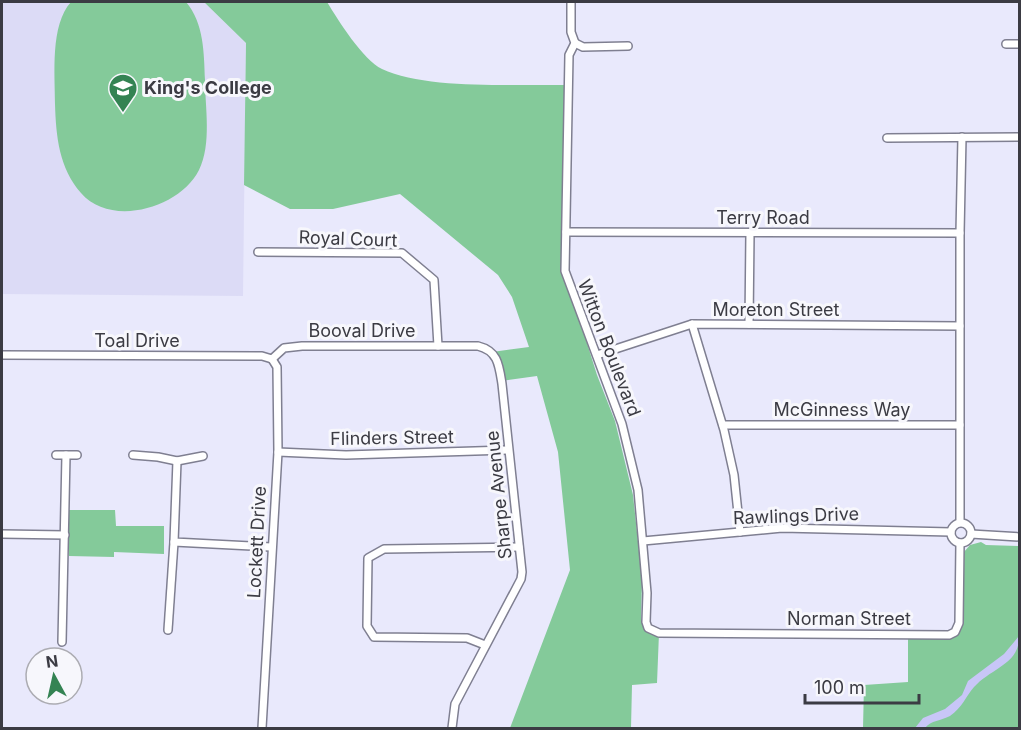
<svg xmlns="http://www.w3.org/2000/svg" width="1021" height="730" viewBox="0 0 1021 730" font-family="Inter,sans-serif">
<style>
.built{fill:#dcdbf6}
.green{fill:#84ca9a}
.water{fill:#c8c6f7}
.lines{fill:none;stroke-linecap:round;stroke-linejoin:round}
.street-casing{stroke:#7f7f91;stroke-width:10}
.street{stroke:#fff;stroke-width:7}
.labels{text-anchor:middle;stroke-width:6;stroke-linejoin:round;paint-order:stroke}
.poi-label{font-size:18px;font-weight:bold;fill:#3b3b43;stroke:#f7f7fc;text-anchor:start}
.street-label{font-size:18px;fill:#3b3b43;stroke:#f7f7fc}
</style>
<rect width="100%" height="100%" fill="#e9e9fc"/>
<polygon class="built" points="2,2 204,2 246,43 243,296 2,294"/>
<g class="green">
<path d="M71,2h115c18,21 18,51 19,78 0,27 7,64 -6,90 -19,38 -88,58 -118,23 -22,-25 -25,-57 -26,-89 0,-30 -5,-79 16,-102z"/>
<path d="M204,2h123c11,18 36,58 55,67 44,21 135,15 186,16l-2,191 31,99 18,46 18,74 9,84 -1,42 18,12 -2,50 -25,2 -1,43h-121l60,-158 -12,-118 -21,-76 -36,5 -9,-29 37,-5 -17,-50 -14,-22 -98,-81 -67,15h-43l-46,-24 2,-142z"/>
<polygon points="69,510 115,510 116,526 164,526 164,554 114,552 114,557 69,556"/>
<polygon points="981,542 986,545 1019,546 1019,728 863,728 864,685 908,682 908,635 955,632 963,596 964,552 970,545"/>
</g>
<path class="water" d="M1019,636c1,28 -28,32 -45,51 -8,9 -12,21 -24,29 -9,5 -19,4 -25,12h-10l8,-10 22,-9 17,-14 6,-14 36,-27z"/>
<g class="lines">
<g class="street-casing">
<g id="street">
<polyline points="571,2 571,32 575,43 569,55 565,271 622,424 638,490 647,593 646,622 648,628 659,633 949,635 955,632 959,623 960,543"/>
<polyline points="575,43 583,47 628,46"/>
<polyline points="1006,44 1020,44"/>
<polyline points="887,138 1020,137"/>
<polyline points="566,232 960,233"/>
<polyline points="258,252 402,253 434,280 438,346"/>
<polyline points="692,324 724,430 734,475 740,532"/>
<polyline points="749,324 750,233"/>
<polyline points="2,355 262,356 272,359"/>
<polyline points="597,355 692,324 960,326"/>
<path d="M272,359l12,-11 18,-2h176c20,5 21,19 24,38l20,188 -1,7 -66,125 -3,24"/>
<polyline points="723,425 960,425"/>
<polyline points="278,452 346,455 507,450"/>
<polyline points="56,455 66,455"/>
<polyline points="133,455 158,457 177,461 203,456"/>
<polyline points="177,461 174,542 271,547"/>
<polyline points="960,522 960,233 962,137"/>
<circle cx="961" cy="533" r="10"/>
<polyline points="2,534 65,535"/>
<polyline points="971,534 1020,537"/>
<polyline points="643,541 782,528 951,532"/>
<polyline points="168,630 174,542"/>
<polyline points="62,642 66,455 77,455"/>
<polyline points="485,645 467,638 374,637 367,626 368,558 384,549 519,547"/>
<polyline points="262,728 278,452 277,367 272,359"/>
</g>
</g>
<use href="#street" class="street"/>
</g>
<defs>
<g id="school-pin" transform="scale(1.5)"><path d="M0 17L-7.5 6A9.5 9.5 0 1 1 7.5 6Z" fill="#348353" stroke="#f7f7fc"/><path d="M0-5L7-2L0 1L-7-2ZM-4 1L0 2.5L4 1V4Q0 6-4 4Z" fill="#fff"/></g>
</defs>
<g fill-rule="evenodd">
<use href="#school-pin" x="123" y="88"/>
</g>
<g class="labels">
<g class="poi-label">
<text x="144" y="94">King's College</text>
</g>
<g class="street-label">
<text x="763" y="224">Terry Road</text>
<text transform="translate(348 239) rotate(2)" y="6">Royal Court</text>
<text x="776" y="316">Moreton Street</text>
<text x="362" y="337">Booval Drive</text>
<text x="137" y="347">Toal Drive</text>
<text transform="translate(609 348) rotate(69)" y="6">Witton Boulevard</text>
<text x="842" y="416">McGinness Way</text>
<text transform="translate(392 438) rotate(-1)" y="6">Flinders Street</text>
<text transform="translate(499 495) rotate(-96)" y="6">Sharpe Avenue</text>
<text transform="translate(796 516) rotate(-2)" y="6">Rawlings Drive</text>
<text transform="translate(257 542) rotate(-87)" y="6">Lockett Drive</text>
<text x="849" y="625">Norman Street</text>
</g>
</g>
<rect width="1021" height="730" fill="none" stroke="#3b3b43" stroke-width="6"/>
<g transform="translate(54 676) rotate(352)"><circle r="28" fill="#f7f7fc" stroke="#acacb2" stroke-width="1.5"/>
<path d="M0-4.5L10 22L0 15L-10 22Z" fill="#348353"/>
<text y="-9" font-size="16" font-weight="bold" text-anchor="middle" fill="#3b3b43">N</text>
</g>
<path d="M805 694v9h114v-9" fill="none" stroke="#3b3b43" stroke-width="3"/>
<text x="814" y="694" font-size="18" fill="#3b3b43" stroke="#f7f7fc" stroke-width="4.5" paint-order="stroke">100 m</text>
</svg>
